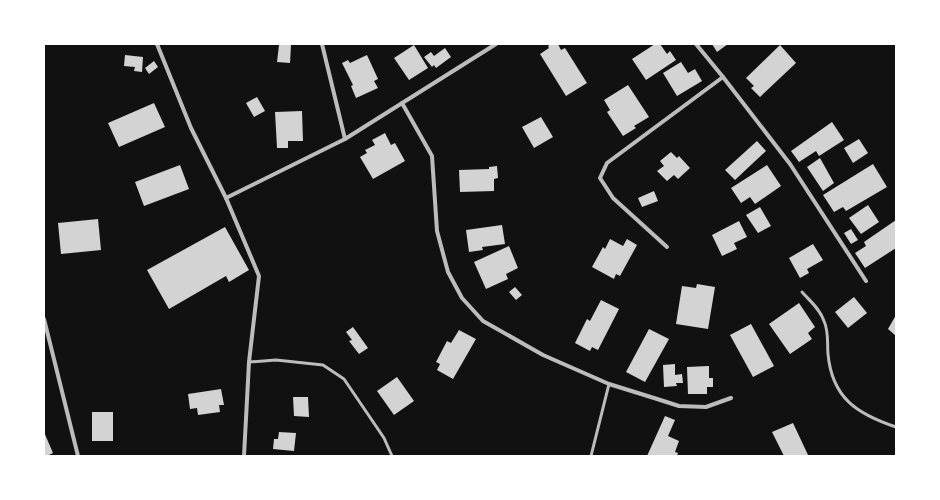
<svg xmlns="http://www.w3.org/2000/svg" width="940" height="500" viewBox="0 0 940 500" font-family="'IBM Plex Sans',sans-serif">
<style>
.building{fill:#d3d3d3}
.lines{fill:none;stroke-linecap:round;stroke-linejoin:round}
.service{stroke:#bcbcbc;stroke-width:3}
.minor{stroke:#bcbcbc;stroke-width:4}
</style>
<rect width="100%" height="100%" fill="#111"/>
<g class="building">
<polygon points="551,44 558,44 561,50 565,48 587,83 566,96 540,54 549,48 548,46"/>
<polygon points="655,44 660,44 667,54 670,51 676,60 646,80 632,59"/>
<polygon points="712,44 728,44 717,52"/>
<polygon points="279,45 291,45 290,63 277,62"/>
<polygon points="414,45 428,68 409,80 394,58"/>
<polygon points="780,45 796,63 760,97 751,88 754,86 746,78"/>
<polygon points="445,48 451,57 436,68 434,65 432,67 424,57 431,52 434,56"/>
<polygon points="125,55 143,57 142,72 134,71 135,67 124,66"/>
<polygon points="367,55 378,79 374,81 378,88 356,98 351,86 353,85 342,63 348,60 350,63"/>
<polygon points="154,61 158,67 149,74 145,68"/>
<polygon points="681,62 688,73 695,69 702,81 677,96 663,73"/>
<polygon points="628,85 649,117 634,126 636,128 623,136 607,112 610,110 604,100"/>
<polygon points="257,97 265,111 254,117 246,103"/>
<polygon points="154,103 165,127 119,147 108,123"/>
<polygon points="302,111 303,141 288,141 288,148 277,148 275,112"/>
<polygon points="541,117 553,137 534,148 522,127"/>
<polygon points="832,122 844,140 819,156 816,151 799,162 791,151"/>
<polygon points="385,133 391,145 395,143 405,161 373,179 360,157 367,153 365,150 375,145 372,140"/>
<polygon points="859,139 868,153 853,163 844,148"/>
<polygon points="757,141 766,151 735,180 725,170"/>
<polygon points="671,152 677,158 679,156 690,168 678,179 674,175 667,181 657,171 664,166 660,161"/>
<polygon points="820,158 834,183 823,191 807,167"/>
<polygon points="873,164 887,187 846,211 843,207 834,212 823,195"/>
<polygon points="180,165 189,189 144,206 135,182"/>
<polygon points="767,165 781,186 755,204 750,197 741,203 731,188"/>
<polygon points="497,166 498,178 494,179 494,191 460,192 459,170 489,169 489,167"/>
<polygon points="654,191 658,201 642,207 638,198"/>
<polygon points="868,205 879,222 861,234 849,218"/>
<polygon points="760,207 771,226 758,233 746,215"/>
<polygon points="98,219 101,250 61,254 58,223"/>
<polygon points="896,220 896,248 865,268 855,253 866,246 864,242"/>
<polygon points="739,221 747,237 734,243 737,249 722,256 712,235"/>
<polygon points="502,225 505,244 482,247 483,250 469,252 466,230"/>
<polygon points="225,227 249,270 229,282 226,276 169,309 147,270"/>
<polygon points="851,229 858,240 851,244 844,233"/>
<polygon points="610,239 623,246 627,239 637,245 620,276 616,274 614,279 592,267 603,247 605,249"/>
<polygon points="813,244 823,260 807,269 809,273 800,278 789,258"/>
<polygon points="509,246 518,268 506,274 508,279 486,289 474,262"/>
<polygon points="697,284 715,287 708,329 676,324 682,286 696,288"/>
<polygon points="515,287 522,295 516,300 509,292"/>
<polygon points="854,297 867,313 848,328 835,312"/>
<polygon points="601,300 619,309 598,350 592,347 590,351 575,343 587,319 590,321"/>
<polygon points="799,303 815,327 808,333 812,339 790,354 769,324"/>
<polygon points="896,315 896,336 888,329"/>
<polygon points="751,324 774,366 753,377 730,335"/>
<polygon points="353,327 368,348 359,354 349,341 352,340 346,332"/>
<polygon points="649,329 669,339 645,382 626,372"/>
<polygon points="459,330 476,339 453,379 437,370 440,364 436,362 447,341 451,343"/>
<polygon points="675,364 675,375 682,374 683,383 676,383 677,386 664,387 663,365"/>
<polygon points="709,366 709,378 713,378 713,387 707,387 707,394 688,394 687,367"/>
<polygon points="397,377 414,401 394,415 377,391"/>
<polygon points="221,389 224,405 219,405 220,412 198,415 197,408 190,409 188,394"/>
<polygon points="293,397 308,397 309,417 294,416"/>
<rect x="92" y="412" width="21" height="29"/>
<polygon points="665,416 675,420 668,436 679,441 675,452 678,453 677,456 647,456"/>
<polygon points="793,423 808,455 806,456 784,456 772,432"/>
<polygon points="44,432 53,453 47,456 44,456"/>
<polygon points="279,432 296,433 294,451 273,449 274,439 278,439"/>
</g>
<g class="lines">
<g class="service">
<path d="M802,292c8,9 18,17 22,29 5,11 3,22 4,33 4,44 29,60 68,73"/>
<polyline points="249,362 276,360 323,365 344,379 384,438 392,456"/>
<polyline points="591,456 609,384"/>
</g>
<g class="minor">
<polyline points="157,44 191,128 226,198"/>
<polyline points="322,44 345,139 496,44"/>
<polyline points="696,44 723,77 790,164 866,281"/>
<polyline points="402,103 432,156 437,231 448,272 462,298 483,321 543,355 609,384 654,398 679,406 706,407 731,398"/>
<polyline points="667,247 613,198 600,178 607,163 723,77"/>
<polyline points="44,319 78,456"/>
<polyline points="244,456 249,362 259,276 226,198 345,139"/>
</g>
</g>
<rect width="940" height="500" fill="none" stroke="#ffffff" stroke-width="90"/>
</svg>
